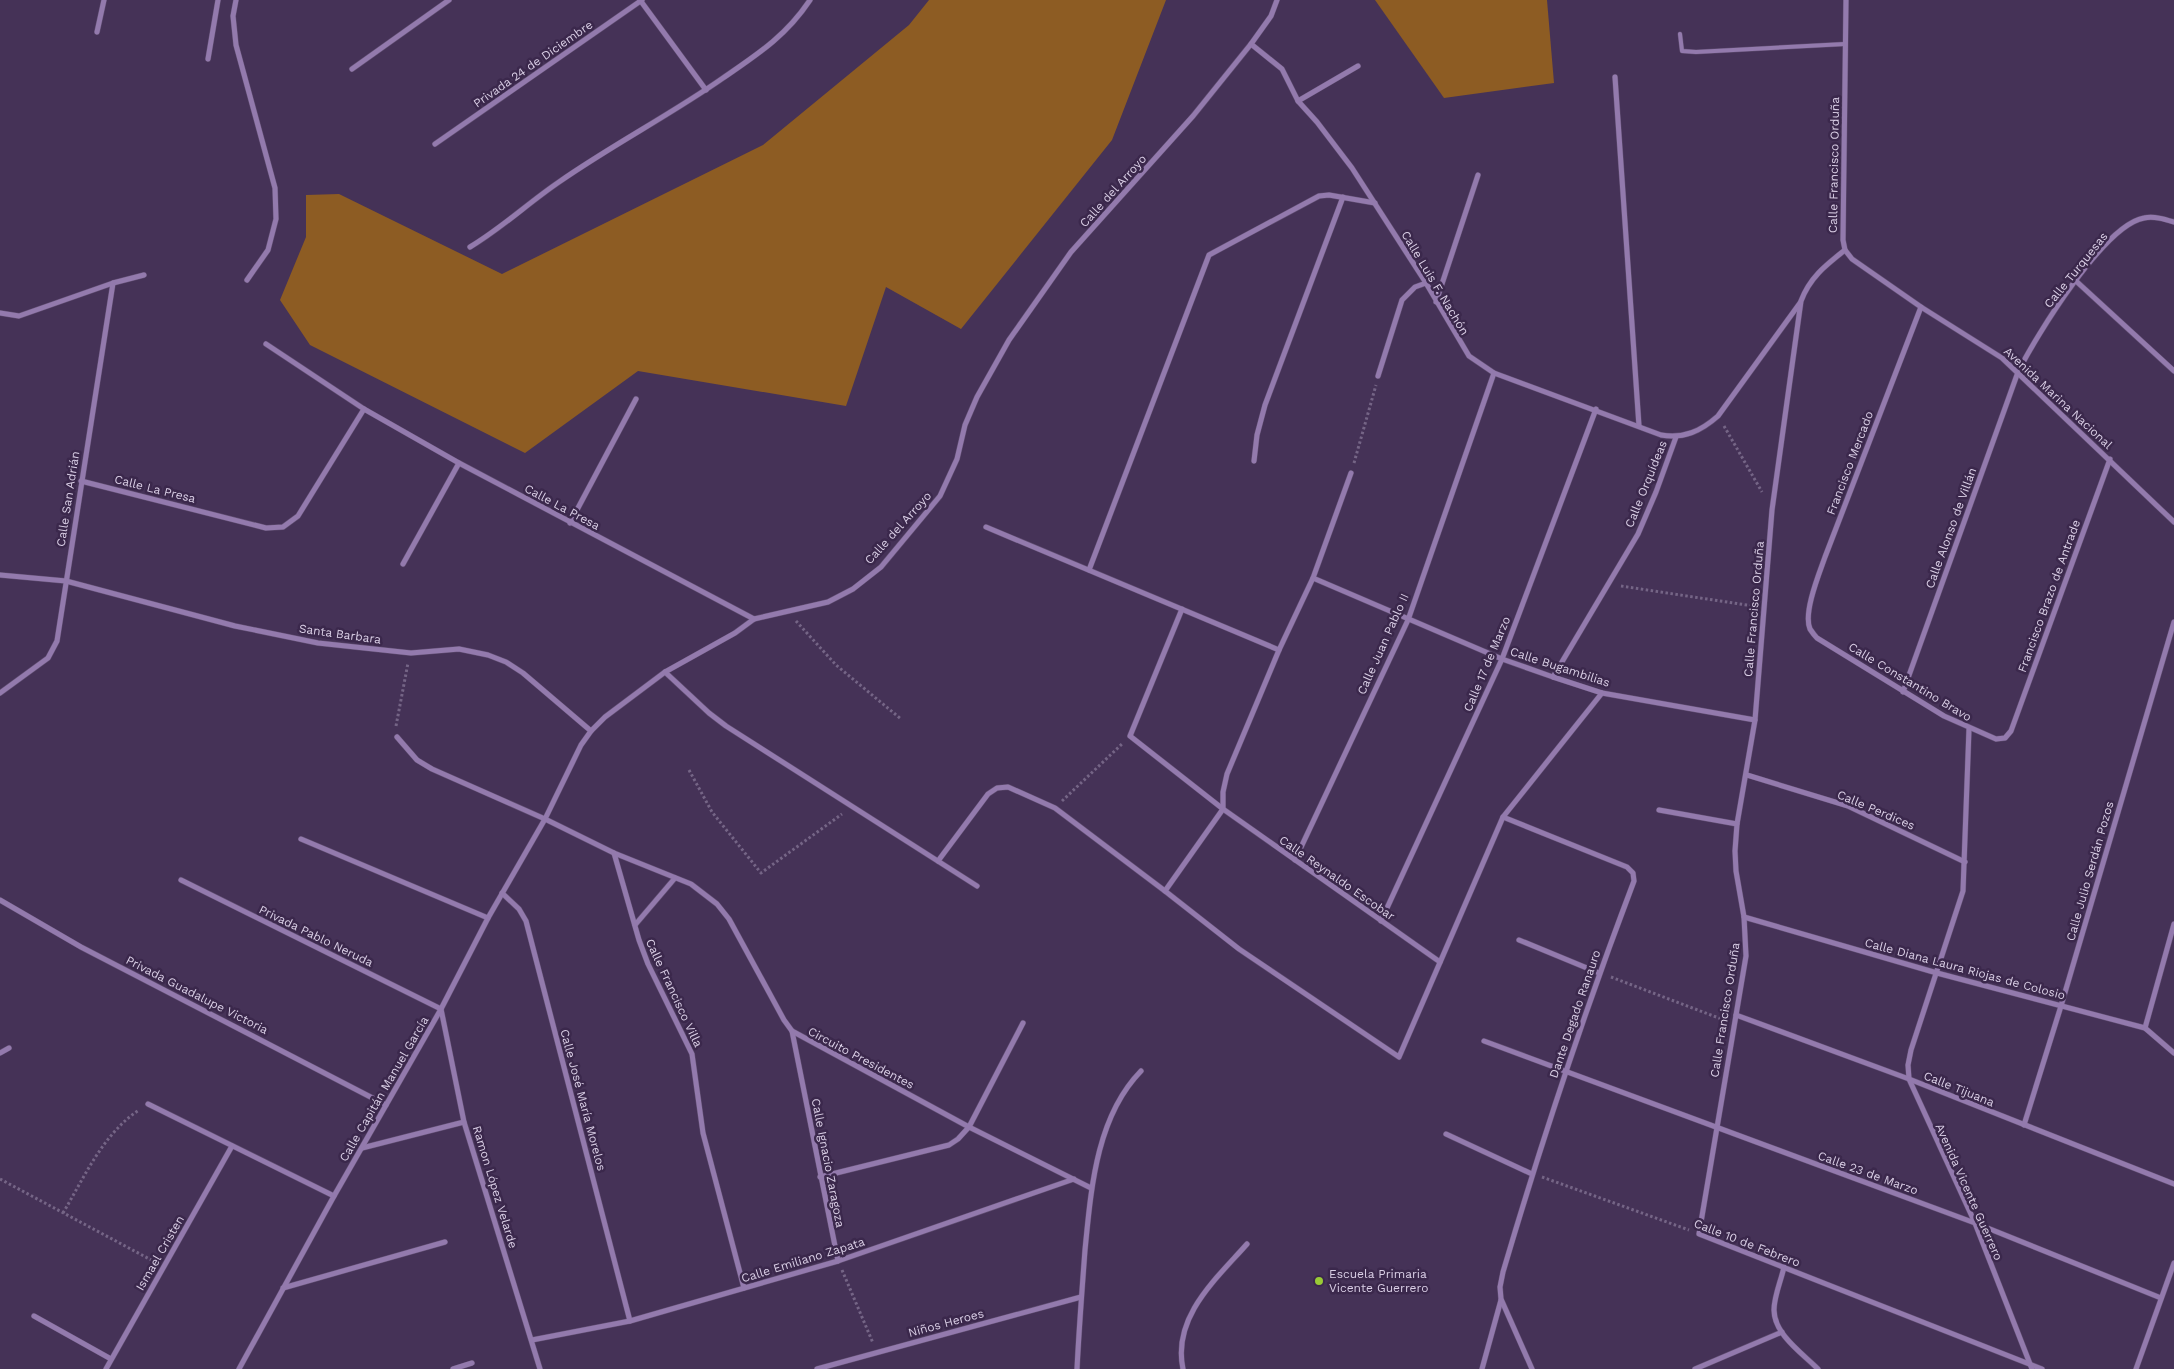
<svg xmlns="http://www.w3.org/2000/svg" width="2174" height="1369" viewBox="0 0 2174 1369" font-family="'Work Sans',sans-serif">
<style>
.forest{fill:#8d5c23}
.lines{fill:none;stroke-linecap:round;stroke-linejoin:round}
.service-casing{stroke:#604e71;stroke-width:5}
.minor-casing{stroke:#604e71;stroke-width:6}
.path{stroke:#756586;stroke-width:3;stroke-dasharray:2.5 2.5;stroke-linecap:butt}
.service{stroke:#937aad;stroke-width:4}
.minor{stroke:#937aad;stroke-width:5}
.poi-dot{fill:#99cb36;stroke:#3b284c;stroke-width:2}
.labels{text-anchor:middle;stroke-width:5;stroke-linejoin:round;paint-order:stroke}
.street-label{font-size:12px;fill:#dacfe6;stroke:#3b284c}
.poi-label{font-size:12px;fill:#dacfe6;stroke:#3b284c;text-anchor:start}
</style>
<rect width="100%" height="100%" fill="#453257"/>
<g class="forest">
<polygon points="929,0 1166,0 1112,140 961,329 886,287 846,406 638,371 525,453 310,345 280,300 306,237 306,195 339,194 502,274 763,145 909,25"/>
<polygon points="1375,0 1547,0 1554,83 1444,98"/>
</g>
<g class="lines">
<g class="service-casing">
<polyline id="service" points="1680,34 1682,51 1696,52 1845,44"/>
</g>
<g class="minor-casing">
<g id="minor">
<polyline points="236,0 233,16 236,45 275,188 276,219 268,250 247,280"/>
<polyline points="640,0 706,90"/>
<polyline points="1846,0 1843,240 1845,250 1852,259 1921,307 2002,358 2174,522"/>
<polyline points="97,32 104,0"/>
<path d="M1251,44l31,25 16,32 19,21 35,46 74,115 43,73 25,17 167,62c23,4 40,-4 57,-19l82,-113"/>
<polyline points="208,59 218,0"/>
<polyline points="352,69 449,0"/>
<polyline points="1615,77 1639,426"/>
<polyline points="1298,101 1358,66"/>
<polyline points="435,144 642,0"/>
<path d="M470,247c32,-19 58,-44 89,-65 53,-37 111,-67 164,-104 35,-24 63,-42 87,-78"/>
<path d="M1845,250c-19,15 -35,27 -44,51l-29,209 -17,210 -18,104 -2,27 1,20 8,46 2,39 -47,278 343,135"/>
<polyline points="2076,281 2174,371"/>
<polyline points="1436,302 1478,175"/>
<path d="M1921,307l-96,250c-6,17 -22,56 -15,72 2,3 5,7 7,9l127,78 52,23 9,-1 6,-7 99,-272"/>
<polyline points="0,313 19,316 113,283 144,275"/>
<polyline points="266,344 364,409 459,463 754,619"/>
<polyline points="1378,376 1402,300 1415,287 1426,283"/>
<polyline points="1254,461 1257,435 1265,405 1343,197"/>
<polyline points="81,481 266,528 283,527 298,516 364,409"/>
<polyline points="570,523 636,399"/>
<polyline points="986,527 1279,650"/>
<polyline points="403,564 459,463"/>
<polyline points="1089,570 1209,255 1319,196 1329,195 1375,203"/>
<polyline points="0,575 66,581 235,626 318,643 411,653 459,649 488,655 506,662 523,673 591,731"/>
<polyline points="1313,578 1502,659 1553,677 1602,693 1755,720"/>
<polyline points="1182,609 1130,736 1223,809 1440,962"/>
<polyline points="665,672 709,713 726,726 977,886"/>
<polyline points="1553,677 1638,534 1656,492 1676,437"/>
<path d="M1903,692l115,-320c18,-36 86,-147 126,-154 10,-2 20,1 30,4"/>
<polyline points="0,693 48,658 57,641 113,283"/>
<polyline points="1969,729 1963,891 1911,1050 1908,1065 1909,1079 1975,1223 2032,1369"/>
<polyline points="397,737 417,760 432,769 545,819 614,853 691,884 717,904 729,919 784,1020 792,1031 969,1127 1091,1188"/>
<polyline points="1747,775 1848,806 1965,862"/>
<polyline points="1659,810 1737,824"/>
<path d="M1503,817l124,50 6,6 1,8c-49,129 -92,259 -131,391l-3,15 1,12 31,70"/>
<polyline points="301,839 488,918"/>
<polyline points="614,853 639,940 648,964 692,1054 703,1133 744,1288"/>
<polyline points="1295,860 1408,620 1494,373"/>
<polyline points="938,861 988,794 997,788 1008,787 1055,808 1165,891 1239,949 1399,1057 1503,817 1602,693"/>
<polyline points="181,880 441,1009 464,1122 540,1369"/>
<polyline points="1165,891 1223,809 1223,792 1227,774 1279,650 1313,578 1351,473"/>
<polyline points="502,893 519,909 526,921 630,1321"/>
<polyline points="0,900 81,947 386,1105"/>
<polyline points="1744,917 1937,973 2145,1028 2174,1053"/>
<polyline points="1381,921 1502,659 1596,409"/>
<polyline points="635,925 675,878"/>
<polyline points="1519,940 1599,973"/>
<polyline points="1736,1015 1909,1079 2174,1184"/>
<polyline points="2145,1028 2174,924"/>
<polyline points="792,1031 838,1261"/>
<polyline points="1484,1041 1975,1223 2161,1298"/>
<polyline points="0,1053 9,1048"/>
<polyline points="148,1104 334,1196"/>
<polyline points="2024,1125 2061,1006 2174,622"/>
<polyline points="1446,1134 1532,1174"/>
<polyline points="362,1148 464,1122"/>
<polyline points="820,1177 949,1145 958,1139 969,1127 1023,1023"/>
<path d="M1784,1267c-3,14 -10,29 -10,43 0,24 28,43 44,59"/>
<polyline points="283,1288 445,1242"/>
<polyline points="34,1316 111,1359"/>
<polyline points="532,1340 630,1321 838,1261 1074,1179"/>
<polyline points="106,1369 232,1146"/>
<polyline points="239,1369 334,1196 441,1009 488,918 545,819 581,745 591,731 605,717 665,672 735,633 754,619 828,602 853,589 881,567 940,496 957,459 965,425 977,397 1009,340 1071,252 1193,116 1251,44 1271,16 1277,0"/>
<polyline points="453,1369 472,1363"/>
<polyline points="817,1369 1081,1297"/>
<path d="M1077,1369c2,-40 5,-79 8,-119 6,-60 11,-133 56,-179"/>
<path d="M1183,1369c-11,-52 33,-90 64,-125"/>
<polyline points="1482,1369 1501,1300"/>
<polyline points="1695,1369 1782,1332"/>
<polyline points="2136,1369 2174,1263"/>
</g>
</g>
<g class="path">
<polyline points="1724,426 1762,492"/>
<polyline points="1354,463 1376,385"/>
<polyline points="1621,586 1753,606"/>
<polyline points="796,621 836,665 901,719"/>
<polyline points="396,726 408,663"/>
<polyline points="689,770 712,812 761,873 842,814"/>
<polyline points="1062,801 1123,743"/>
<polyline points="1611,977 1724,1020"/>
<polyline points="1542,1177 1689,1230"/>
<polyline points="0,1179 155,1262"/>
<path d="M63,1213c22,-37 40,-79 76,-103"/>
<polyline points="842,1270 873,1343"/>
</g>
<use href="#service" class="service"/>
<use href="#minor" class="minor"/>
</g>
<circle class="poi-dot" cx="1319" cy="1281" r="5"/>
<g class="labels">
<g class="street-label">
<text transform="translate(533 64) rotate(-35)" y="4">Privada 24 de Diciembre</text>
<text transform="translate(1834 165) rotate(-89)" y="4">Calle Francisco Orduña</text>
<text transform="translate(1113 191) rotate(-48)" y="4">Calle del Arroyo</text>
<text transform="translate(2076 270) rotate(-51)" y="4">Calle Turquesas</text>
<text transform="translate(1435 283) rotate(59)" y="4">Calle Luis F. Nachón</text>
<text transform="translate(2058 398) rotate(43)" y="4">Avenida Marina Nacional</text>
<text transform="translate(1850 463) rotate(-69)" y="4">Francisco Mercado</text>
<text transform="translate(1646 484) rotate(-68)" y="4">Calle Orquídeas</text>
<text transform="translate(155 489) rotate(14)" y="4">Calle La Presa</text>
<text transform="translate(68 499) rotate(-81)" y="4">Calle San Adrián</text>
<text transform="translate(562 507) rotate(28)" y="4">Calle La Presa</text>
<text transform="translate(898 528) rotate(-48)" y="4">Calle del Arroyo</text>
<text transform="translate(1951 528) rotate(-70)" y="4">Calle Alonso de Villán</text>
<text transform="translate(2049 596) rotate(-70)" y="4">Francisco Brazo de Antrade</text>
<text transform="translate(1754 609) rotate(-85)" y="4">Calle Francisco Orduña</text>
<text transform="translate(340 634) rotate(8)" y="4">Santa Barbara</text>
<text transform="translate(1383 644) rotate(-66)" y="4">Calle Juan Pablo II</text>
<text transform="translate(1487 664) rotate(-67)" y="4">Calle 17 de Marzo</text>
<text transform="translate(1560 667) rotate(18)" y="4">Calle Bugambilias</text>
<text transform="translate(1910 682) rotate(31)" y="4">Calle Constantino Bravo</text>
<text transform="translate(1876 810) rotate(23)" y="4">Calle Perdices</text>
<text transform="translate(2090 871) rotate(-74)" y="4">Calle Julio Serdán Pozos</text>
<text transform="translate(1337 878) rotate(35)" y="4">Calle Reynaldo Escobar</text>
<text transform="translate(316 936) rotate(26)" y="4">Privada Pablo Neruda</text>
<text transform="translate(1965 969) rotate(15)" y="4">Calle Diana Laura Riojas de Colosio</text>
<text transform="translate(674 993) rotate(65)" y="4">Calle Francisco Villa</text>
<text transform="translate(197 995) rotate(27)" y="4">Privada Guadalupe Victoria</text>
<text transform="translate(1725 1010) rotate(-81)" y="4">Calle Francisco Orduña</text>
<text transform="translate(1575 1014) rotate(-71)" y="4">Dante Degado Ranauro</text>
<text transform="translate(861 1058) rotate(28)" y="4">Circuito Presidentes</text>
<text transform="translate(384 1089) rotate(-60)" y="4">Calle Capitán Manuel García</text>
<text transform="translate(1959 1089) rotate(22)" y="4">Calle Tijuana</text>
<text transform="translate(583 1100) rotate(75)" y="4">Calle José María Morelos</text>
<text transform="translate(828 1163) rotate(79)" y="4">Calle Ignacio Zaragoza</text>
<text transform="translate(1868 1173) rotate(20)" y="4">Calle 23 de Marzo</text>
<text transform="translate(495 1187) rotate(73)" y="4">Ramon López Velarde</text>
<text transform="translate(1969 1192) rotate(66)" y="4">Avenida Vicente Guerrero</text>
<text transform="translate(1747 1243) rotate(21)" y="4">Calle 10 de Febrero</text>
<text transform="translate(160 1253) rotate(-60)" y="4">Ismael Cristen</text>
<text transform="translate(803 1260) rotate(-17)" y="4">Calle Emiliano Zapata</text>
<text transform="translate(946 1323) rotate(-15)" y="4">Niños Heroes</text>
</g>
<g class="poi-label">
<text x="1329" y="1278">Escuela Primaria<tspan x="1329" dy="14">Vicente Guerrero</tspan></text>
</g>
</g>
</svg>
